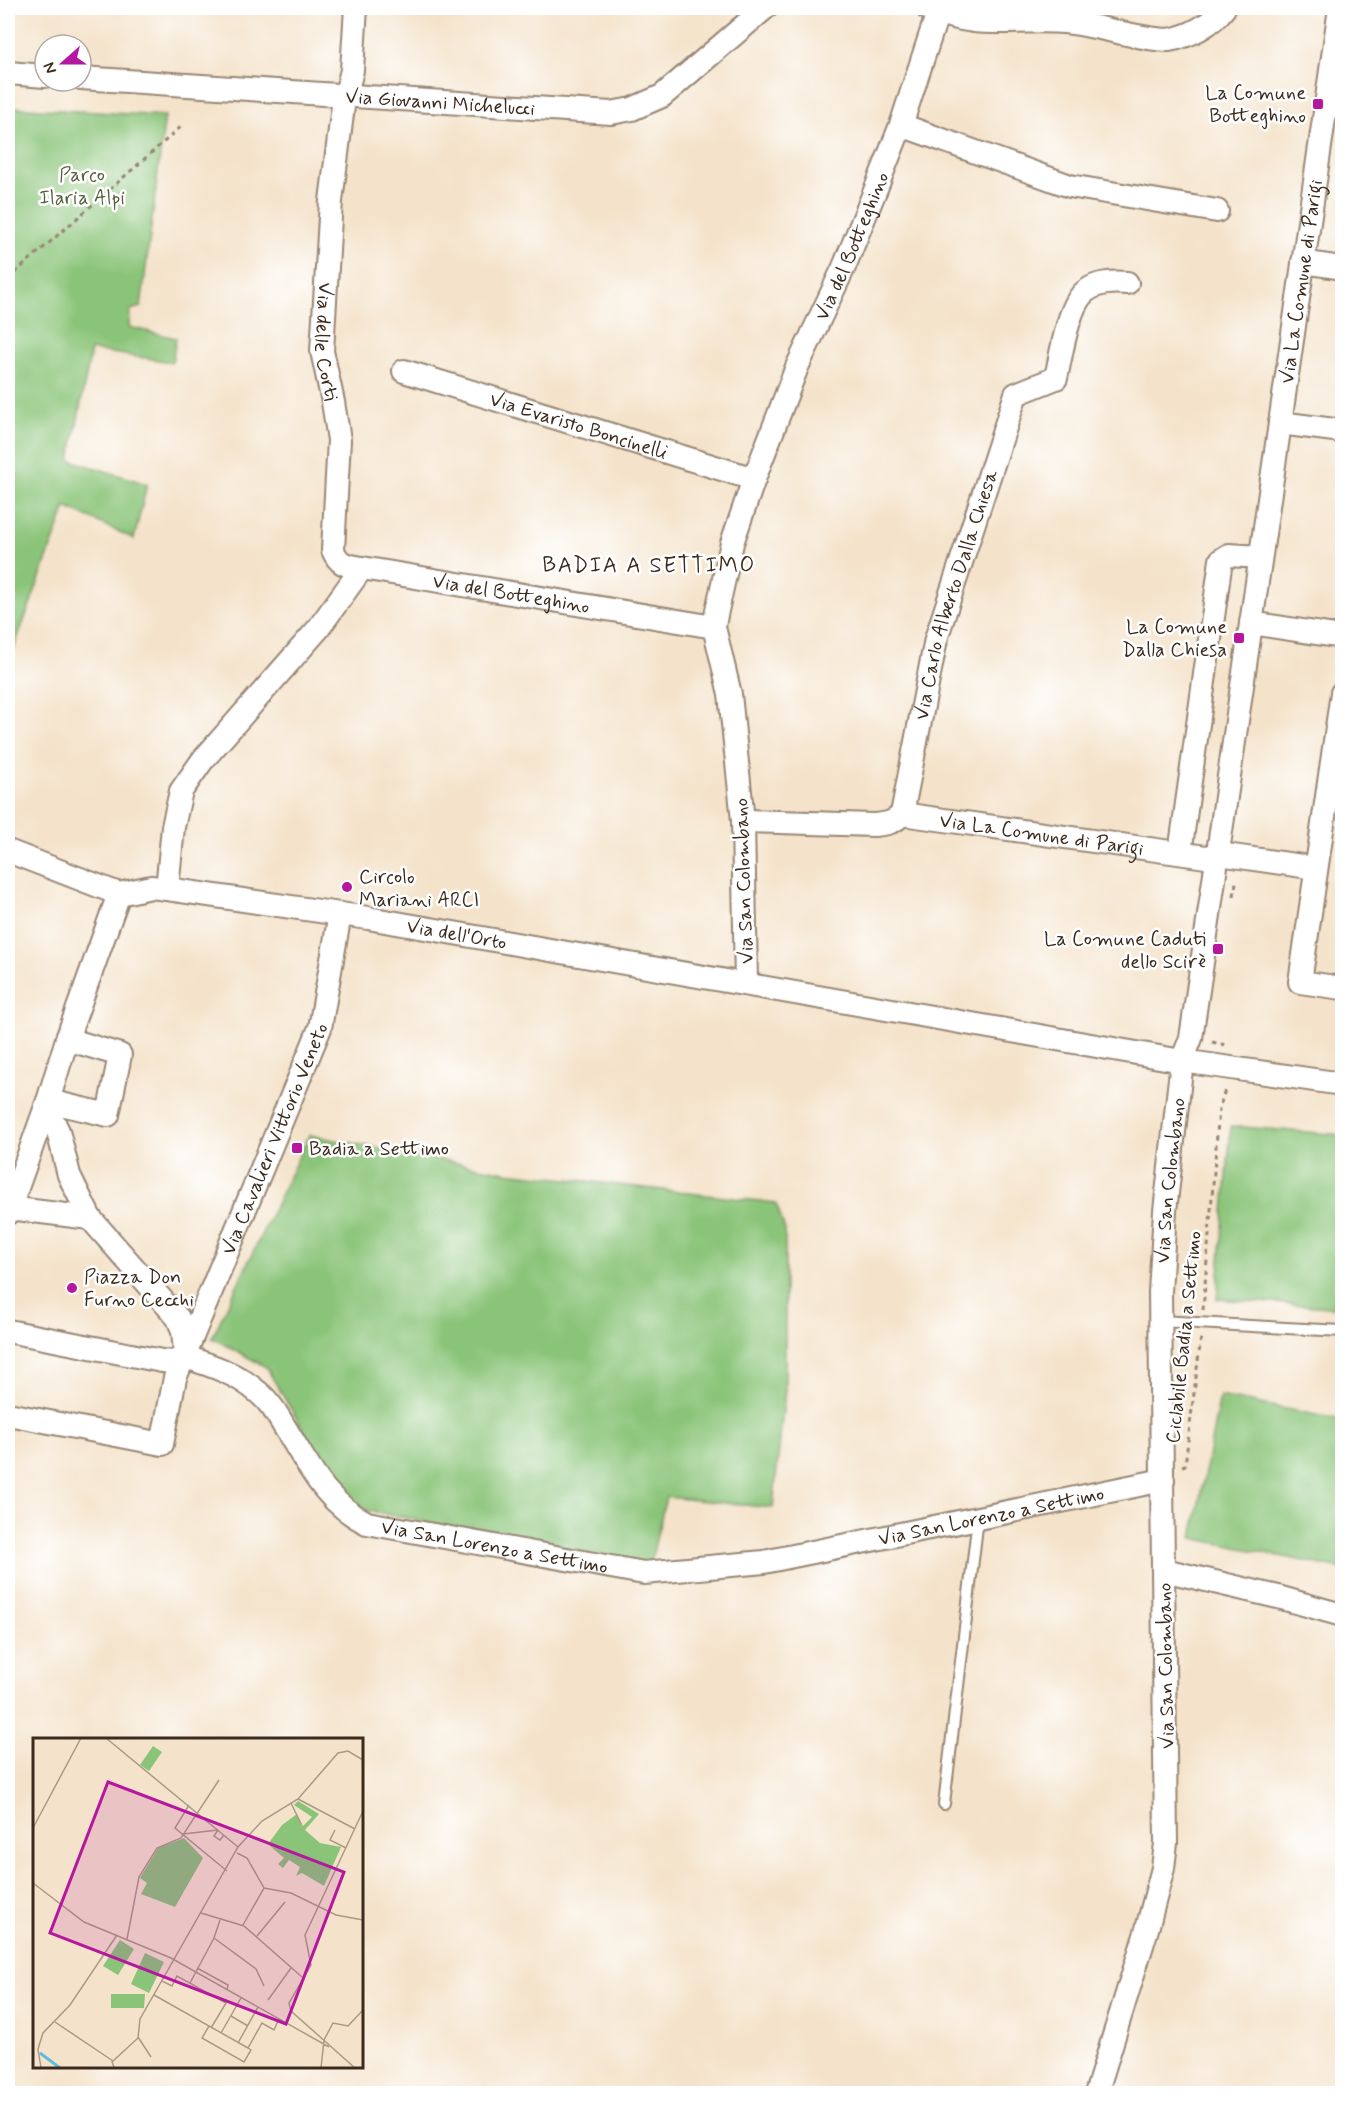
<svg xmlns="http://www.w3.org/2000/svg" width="1350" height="2101" viewBox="0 0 1350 2101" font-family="Mynerve,sans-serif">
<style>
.green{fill:#8ac478;stroke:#62774b;stroke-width:1.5}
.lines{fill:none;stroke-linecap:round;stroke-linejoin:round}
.service-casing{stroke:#988674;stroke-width:14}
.minor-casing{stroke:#988674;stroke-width:26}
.path{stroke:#988674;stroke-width:3;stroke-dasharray:4.5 4.5;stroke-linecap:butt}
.service{stroke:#fff;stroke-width:10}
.minor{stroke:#fff;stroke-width:22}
.poi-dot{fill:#b5179e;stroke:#fff;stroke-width:2}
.labels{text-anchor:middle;stroke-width:5;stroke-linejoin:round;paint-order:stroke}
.poi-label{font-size:20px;fill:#3b2a1e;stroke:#fff;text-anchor:end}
.street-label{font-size:20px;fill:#3b2a1e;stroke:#fff}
.park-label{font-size:20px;fill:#57603e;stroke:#fff}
.quarter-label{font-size:22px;letter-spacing:1.5px;fill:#3b2a1e;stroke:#fff}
.inset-river{fill:none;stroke:#61bddf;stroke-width:3}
.inset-road{fill:none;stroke:#aa9985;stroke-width:1.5}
.view{fill:#b5179e;fill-opacity:0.15;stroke:#b5179e;stroke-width:3}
.inset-edge{fill:none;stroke:#3b2a1e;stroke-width:3}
</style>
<rect width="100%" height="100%" fill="#fff"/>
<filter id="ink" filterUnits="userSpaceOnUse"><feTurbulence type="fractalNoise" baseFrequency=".0167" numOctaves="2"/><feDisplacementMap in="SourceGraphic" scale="12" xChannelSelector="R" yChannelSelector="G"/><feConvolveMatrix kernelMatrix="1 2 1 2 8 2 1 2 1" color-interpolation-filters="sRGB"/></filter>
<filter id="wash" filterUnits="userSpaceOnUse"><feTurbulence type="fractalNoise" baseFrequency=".008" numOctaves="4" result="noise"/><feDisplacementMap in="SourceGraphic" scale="24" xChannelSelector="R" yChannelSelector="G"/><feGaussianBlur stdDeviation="1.35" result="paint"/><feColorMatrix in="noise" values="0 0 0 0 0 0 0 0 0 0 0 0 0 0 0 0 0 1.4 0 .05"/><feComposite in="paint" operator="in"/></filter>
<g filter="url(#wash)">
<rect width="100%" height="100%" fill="#f4e3ca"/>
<g class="green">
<polygon points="8,107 165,116 141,307 130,310 129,327 176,338 172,362 91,350 70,460 147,484 134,539 66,507 8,664"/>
<polygon points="1231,1126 1342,1135 1342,1308 1217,1299"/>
<polygon points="309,1135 506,1172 776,1203 785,1230 785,1390 773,1508 666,1497 650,1565 369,1511 339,1490 266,1367 212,1338"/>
<polygon points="1220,1396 1342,1420 1342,1569 1192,1538"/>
</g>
</g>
<g filter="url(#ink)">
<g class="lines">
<g class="service-casing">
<g id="service">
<polyline points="1160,1321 1342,1331"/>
<polyline points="944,1804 978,1518"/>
</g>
</g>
<g class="minor-casing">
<g id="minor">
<path id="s1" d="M356,8l-4,62 -9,36 -12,95 -9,150 11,51 6,38 -6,110c6,15 13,15 29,18"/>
<path d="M927,8c51,23 86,10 137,14 35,3 70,17 105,18 21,-4 42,-15 55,-32"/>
<polyline points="8,73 45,76"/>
<path id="s2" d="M81,78l530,35 21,-4 30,-13 103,-88"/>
<polyline points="901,125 1070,186 1217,211"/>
<polyline points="1303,262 1342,268"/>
<path id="s3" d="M404,371l350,108"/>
<polyline points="1280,423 1342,431"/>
<polyline points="1251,623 1342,637"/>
<polyline points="1342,693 1300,982 1342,988"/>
<path id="s4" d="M902,814l304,43 20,-2 90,13"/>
<path id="s5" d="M743,821l131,4c12,-1 20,-2 28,-11l34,-175 80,-245 40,-16c5,-22 12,-74 30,-87 12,-9 26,-9 41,-8"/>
<polyline points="8,851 119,894"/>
<polyline points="1180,853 1221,560 1229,555 1260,557"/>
<path id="s6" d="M167,889l6,-62 8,-36 21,-30 116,-132 44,-61 352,59"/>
<path id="s7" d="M119,894l32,-7 16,2 201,29 814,143 160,23"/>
<path id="s8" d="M746,984l-3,-163 -13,-127 -16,-67 2,-12 16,-72 22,-64 43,-112 47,-100 33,-81 24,-61 37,-113"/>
<polyline points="48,1101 108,1115 120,1055 67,1039"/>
<polyline points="46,1106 58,1131 69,1175 90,1218 178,1318 183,1331 185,1352"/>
<polyline points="9,1208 90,1218"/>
<polyline points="8,1213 48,1101 67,1039 119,894"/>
<polyline points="8,1331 162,1361 173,1362 185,1357"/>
<path id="s9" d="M185,1357c26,8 53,17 74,36 11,9 18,21 25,33 24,38 40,76 83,97l277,50 120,-11 399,-82"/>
<path id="s10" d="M8,1414l154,30 13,-66 145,-350 20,-114"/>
<polyline points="1164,1570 1278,1597 1342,1615"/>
<path id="s11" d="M1096,2094l51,-165 16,-61 3,-25 -6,-551 5,-81 17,-150 9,-23 11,-75 138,-955"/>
</g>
</g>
<g class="path">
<polyline points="8,279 183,125"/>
<polyline points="1234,896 1236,882"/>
<polyline points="1212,1042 1226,1045"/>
<polyline points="1203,1310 1219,1109 1226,1087"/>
<polyline points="1182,1466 1185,1465 1201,1337"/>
</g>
<use href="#service" class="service"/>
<use href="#minor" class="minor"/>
</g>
</g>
<g class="poi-dot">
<rect x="1312" y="98" width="12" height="12" rx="3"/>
<rect x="1233" y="632" width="12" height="12" rx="3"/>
<circle cx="347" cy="887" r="6"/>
<rect x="1212" y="943" width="12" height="12" rx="3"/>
<rect x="291" y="1142" width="12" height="12" rx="3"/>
<circle cx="72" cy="1288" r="6"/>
</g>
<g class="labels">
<g class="poi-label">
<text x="1306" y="99">La Comune<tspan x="1306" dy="23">Botteghino</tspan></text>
<text x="1227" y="633">La Comune<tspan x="1227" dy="23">Dalla Chiesa</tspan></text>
<text x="359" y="883" text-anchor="start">Circolo<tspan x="359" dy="23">Mariani ARCI</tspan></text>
<text x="1206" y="945">La Comune Caduti<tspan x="1206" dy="23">dello Scirè</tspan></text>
<text x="309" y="1155" text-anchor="start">Badia a Settimo</text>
<text x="84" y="1283" text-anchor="start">Piazza Don<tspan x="84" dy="23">Furno Cecchi</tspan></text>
</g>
<g class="street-label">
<text dy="7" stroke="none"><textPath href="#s2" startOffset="360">Via Giovanni Michelucci</textPath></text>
<text dy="7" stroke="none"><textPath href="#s8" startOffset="766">Via del Botteghino</textPath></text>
<text dy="7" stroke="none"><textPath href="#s11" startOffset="1833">Via La Comune di Parigi</textPath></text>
<text dy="7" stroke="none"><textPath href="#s1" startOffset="336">Via delle Corti</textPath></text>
<text dy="7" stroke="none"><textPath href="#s3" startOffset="183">Via Evaristo Boncinelli</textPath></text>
<text dy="7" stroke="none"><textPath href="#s6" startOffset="538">Via del Botteghino</textPath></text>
<text dy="7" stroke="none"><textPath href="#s5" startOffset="388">Via Carlo Alberto Dalla Chiesa</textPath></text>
<text dy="7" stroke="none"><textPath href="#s4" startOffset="141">Via La Comune di Parigi</textPath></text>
<text transform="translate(743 881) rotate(-92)" y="7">Via San Colombano</text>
<text dy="7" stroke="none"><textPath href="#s7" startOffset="342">Via dell'Orto</textPath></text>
<text dy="7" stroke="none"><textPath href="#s10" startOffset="483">Via Cavalieri Vittorio Veneto</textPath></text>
<text dy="7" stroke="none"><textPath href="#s11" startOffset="924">Via San Colombano</textPath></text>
<text transform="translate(1183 1337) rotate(-84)" y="7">Ciclabile Badia a Settimo</text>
<text dy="7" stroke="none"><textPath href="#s9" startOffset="888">Via San Lorenzo a Settimo</textPath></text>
<text dy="7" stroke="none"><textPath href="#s9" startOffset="384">Via San Lorenzo a Settimo</textPath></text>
<text transform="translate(1165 1666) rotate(-91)" y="7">Via San Colombano</text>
</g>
<g class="park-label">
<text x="82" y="181">Parco<tspan x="82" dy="23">Ilaria Alpi</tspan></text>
</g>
<g class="quarter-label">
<text x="649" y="572">BADIA A SETTIMO</text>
</g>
</g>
<g transform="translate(33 1738)">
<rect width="330" height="330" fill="#f4e3ca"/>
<path d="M120,8l9,6 -13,19 -9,-6zM265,63l21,13 -14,16 15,13 21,4 -17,39 -22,-13 -6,3 4,-9 -11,-7 -6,8 -5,-4 6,-6 -16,-14 14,-19 15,-11 6,12 9,-9 -18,-12zM151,100l19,20 -28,49 -34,-13 6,-11 -7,-5 18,-30zM87,202l14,9 -16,26 -15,-9zM112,215l19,9 -15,31 -18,-9zM78,256h34l-1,14h-33z" fill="#8ac478"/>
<path class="inset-river" d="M7,315l20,15"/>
<path class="inset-road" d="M73,0l132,109M265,61l57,30M258,65l10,21M156,67l-14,23 52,43M0,90l48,-90M185,92l-4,6 6,4 4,-5M302,92l-5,10 16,8M150,96l35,-4M204,115l10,5 17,30 -21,37M0,145l51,39 87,36 158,89M231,150l27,5 45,22 27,5M168,175l43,13 58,51M187,182l-6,18 42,31 8,17M224,198l28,-34M94,201l12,-62 18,-29 24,-10 38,-58M164,230l31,17 -1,5M129,243l10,5 5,-10 49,27 -15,25M157,245l24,-45M121,257l94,53M235,262l23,-32M198,278l17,10M22,284l58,39M176,288l-7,12 42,24 7,-12 -3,-2M188,295l20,-35M105,299l13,20M205,305l20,-36M215,310l14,-25 12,7 5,-11M81,329l-2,-5 26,-24 2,-19 98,-172 24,-26 36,-22 40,-46 10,-2 15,9M8,330l-3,-19 5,-16 27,-28 47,-70M288,330l3,-28 9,-17 15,3 15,-16M322,330l-64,-57 -2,-8 22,-38 -6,-30 58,-124"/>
<path class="view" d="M75,44l236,90 -58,152 -236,-91z"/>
<rect width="330" height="330" class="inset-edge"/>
</g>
<rect width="1350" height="2101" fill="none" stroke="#fff" stroke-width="30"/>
<g transform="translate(63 63) rotate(249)"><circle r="28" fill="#ffffff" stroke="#b1aaa5" stroke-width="1.5"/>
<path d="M0-4.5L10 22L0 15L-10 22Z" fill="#b5179e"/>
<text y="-9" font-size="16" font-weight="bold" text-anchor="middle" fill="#3b2a1e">N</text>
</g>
</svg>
